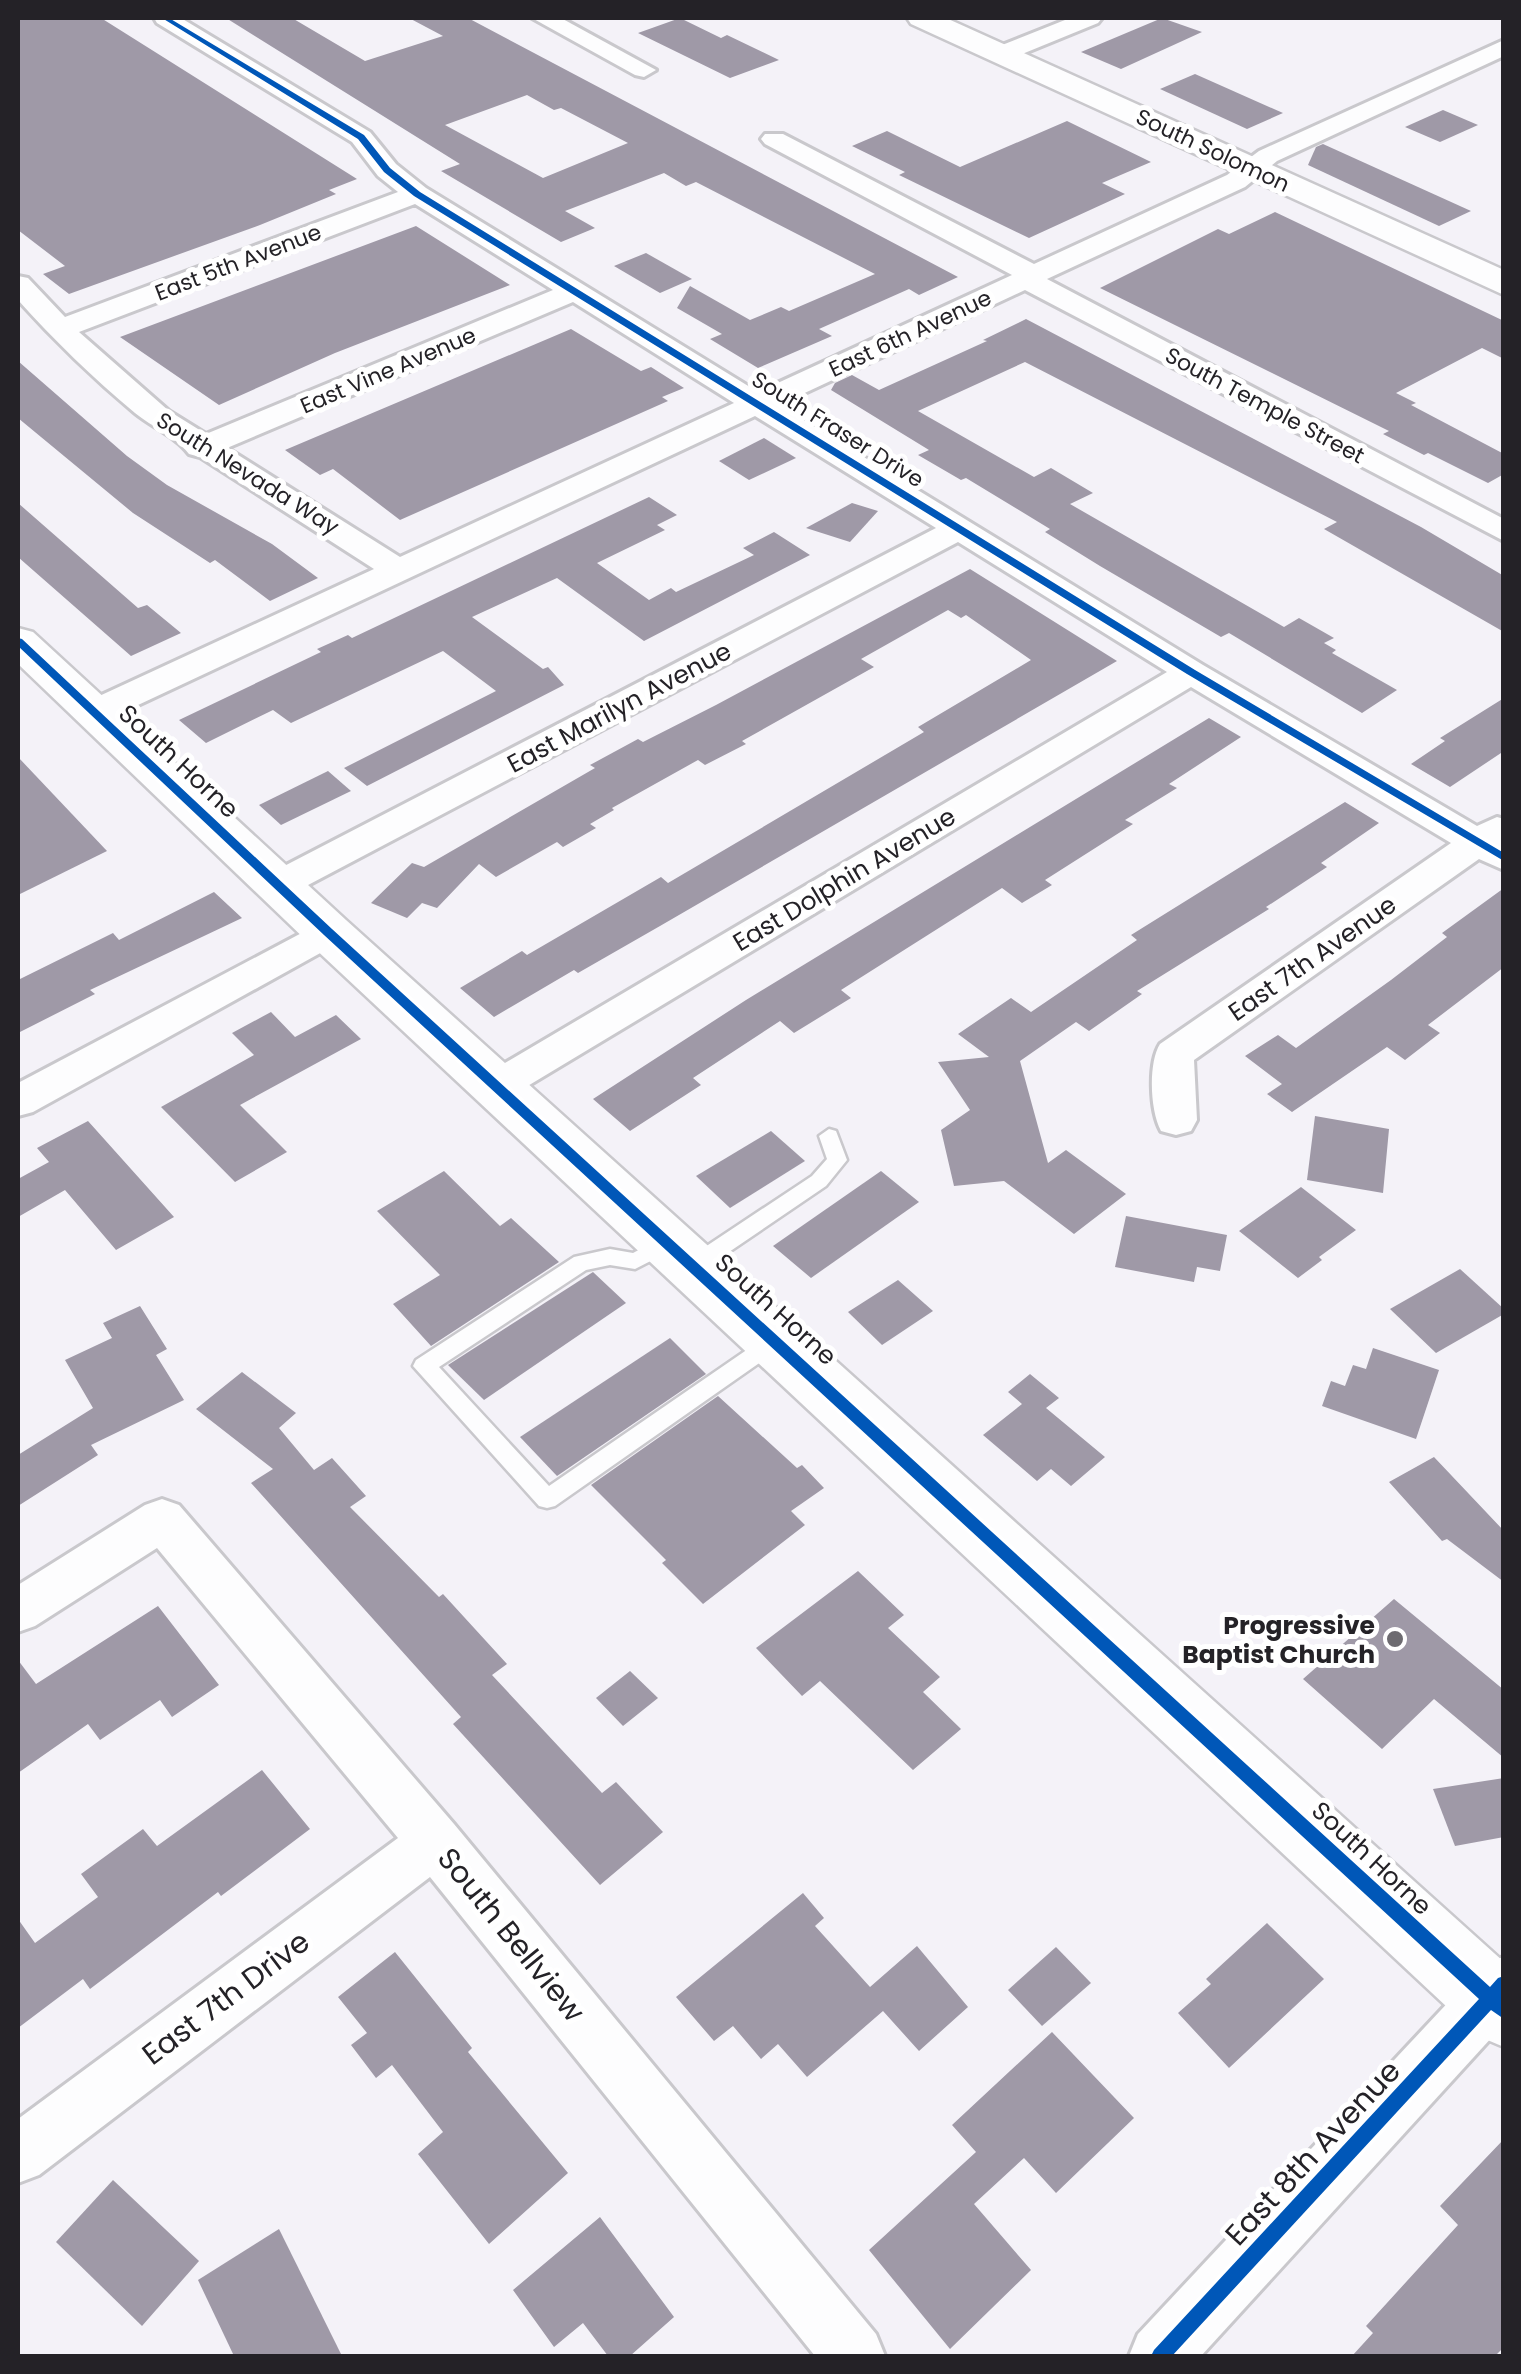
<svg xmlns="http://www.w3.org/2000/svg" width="1521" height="2374" viewBox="0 0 1521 2374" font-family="Poppins,sans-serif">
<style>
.building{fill:#9f99a7;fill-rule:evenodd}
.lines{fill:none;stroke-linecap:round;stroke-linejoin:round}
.lane-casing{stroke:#c9c8cc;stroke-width:5}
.street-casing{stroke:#c9c8cc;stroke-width:6}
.secondary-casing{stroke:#c9c8cc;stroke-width:5}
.lane{fill:#fdfdfe;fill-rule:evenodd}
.street{fill:#fdfdfe;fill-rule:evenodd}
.secondary{fill:#fdfdfe;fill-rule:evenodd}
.cycleway-casing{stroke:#fff;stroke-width:7}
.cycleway{fill:#0057b8;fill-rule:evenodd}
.poi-dot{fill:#6d6b70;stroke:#fff;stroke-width:4}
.labels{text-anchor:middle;stroke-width:10;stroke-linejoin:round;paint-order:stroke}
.far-street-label{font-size:22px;fill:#242227;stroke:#fff}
.street-label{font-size:25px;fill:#242227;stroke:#fff}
.poi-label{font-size:25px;font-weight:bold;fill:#242227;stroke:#fff;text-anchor:end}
.near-street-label{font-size:30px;fill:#242227;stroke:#fff}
</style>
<rect width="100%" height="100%" fill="#f4f2f8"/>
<g class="building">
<polygon points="18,18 101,18 357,179 329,190 336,194 260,225 69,294 43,274 65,266 18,230"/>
<path d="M226,18h66l73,43 78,-25 -34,-18h59l490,259 -39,18 -10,-6 -90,40 13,7 -74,32 -48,-29 12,-5 -45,-26 13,-22 60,34 31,-13 8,4 86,-37 -179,-92 -10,4 -22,-13 -99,38 30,17 -34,14 -120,-71 19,-7zM527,95l27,15 7,-2 67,35 -85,35 -98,-53z"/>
<polygon points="680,18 721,38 727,35 779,60 730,78 638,33"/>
<polygon points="1162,18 1202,32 1121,69 1081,52"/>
<polygon points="1195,74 1283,113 1247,129 1160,89"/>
<polygon points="1443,110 1478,125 1440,142 1405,127"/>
<polygon points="1067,121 1151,162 1102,183 1125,194 1029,238 899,175 905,172 852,146 887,131 960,167"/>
<polygon points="1323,144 1471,211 1439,226 1308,165 1316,147"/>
<polygon points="1275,212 1504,321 1504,359 1482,348 1396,393 1416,403 1411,405 1504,454 1504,474 1488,483 1428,453 1424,455 1383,434 1389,431 1100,288 1218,229 1229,234"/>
<polygon points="416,226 510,285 335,353 219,405 120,337"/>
<polygon points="646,253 692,279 660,293 614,266"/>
<polygon points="1026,319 1421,527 1504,576 1504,632 1324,529 1337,522 1025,362 918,411 1034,477 1051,468 1093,493 1070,504 1284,627 1299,618 1334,638 1324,643 1336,650 1332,653 1397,690 1362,713 1229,633 1221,637 1100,566 1045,532 1050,529 966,478 961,480 918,455 929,450 831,390 835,383 852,375 879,390 987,341 983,340"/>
<polygon points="571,329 641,371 651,367 684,388 662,397 668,401 400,520 333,469 320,475 285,450"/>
<polygon points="18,361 127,456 167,485 272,544 318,578 270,601 215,560 210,563 133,513 18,418"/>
<polygon points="764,438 796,458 749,480 719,461"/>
<polygon points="649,497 677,515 657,525 665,530 597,563 649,600 671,588 676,592 754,555 743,548 774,532 810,555 644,641 557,578 472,617 543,669 548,667 564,685 367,786 344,768 496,691 443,651 291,723 273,710 206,743 179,720 321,652 317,649 348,635 352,638"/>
<polygon points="18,503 138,608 147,605 181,633 131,656 18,557"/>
<polygon points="852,503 878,511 850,542 806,528"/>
<polygon points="970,569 1117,661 660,926 578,973 574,970 494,1017 460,988 522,951 527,955 661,877 668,883 924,732 918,727 1031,660 966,615 961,618 948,610 861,659 874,667 742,741 746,744 705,765 698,760 612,808 614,810 590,824 596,828 563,847 557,842 496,877 479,864 437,908 422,903 407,918 371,903 412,863 424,867 595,768 590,765 638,739 643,742 716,705"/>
<polygon points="1504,698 1504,751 1450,787 1411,764 1445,741 1440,738"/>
<polygon points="1209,718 1241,737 1169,784 1177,788 1125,820 1133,824 1045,880 1052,885 1022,903 1002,888 841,990 851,998 794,1033 780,1021 693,1078 701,1085 630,1131 593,1099 746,1000"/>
<polygon points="18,757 107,851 18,895"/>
<polygon points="328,771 351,791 281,825 259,805"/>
<polygon points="1345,802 1379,823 1321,863 1327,867 1266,907 1269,909 1137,991 1142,994 1089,1031 1076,1022 1020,1061 1048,1163 1066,1150 1126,1194 1074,1234 1004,1181 954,1186 941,1130 970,1110 938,1062 989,1057 958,1034 1011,998 1031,1012 1137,940 1131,935"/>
<polygon points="1504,888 1504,967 1428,1025 1440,1033 1405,1060 1387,1047 1292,1112 1267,1094 1282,1084 1245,1056 1278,1035 1296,1048 1391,980 1447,937 1442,933"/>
<polygon points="214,892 242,918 90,990 95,994 18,1033 18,980 113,933 119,940"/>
<polygon points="271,1012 295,1037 336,1015 361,1039 240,1105 287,1152 235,1182 161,1107 254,1055 232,1033"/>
<polygon points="1315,1116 1389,1129 1383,1193 1307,1180"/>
<polygon points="88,1121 174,1217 116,1250 65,1190 18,1217 18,1179 49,1162 37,1148"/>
<polygon points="771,1131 805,1161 730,1208 696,1176"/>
<polygon points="444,1171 500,1226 511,1218 559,1262 431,1346 393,1304 440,1275 377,1211"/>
<polygon points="881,1171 919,1202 811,1278 773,1246"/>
<polygon points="1301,1187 1356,1230 1319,1257 1322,1260 1298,1278 1239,1231"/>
<polygon points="1126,1216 1227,1235 1220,1271 1197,1267 1194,1282 1115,1267"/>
<polygon points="1460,1269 1504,1309 1504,1314 1436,1353 1390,1309"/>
<polygon points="593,1272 626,1303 484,1400 448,1365"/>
<polygon points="898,1280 933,1311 882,1345 848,1312"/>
<polygon points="140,1306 167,1349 156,1355 184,1400 91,1445 98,1455 18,1506 18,1455 93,1408 65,1360 112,1338 103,1323"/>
<polygon points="670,1338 706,1374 557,1476 520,1437"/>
<polygon points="1373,1348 1439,1370 1416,1439 1322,1406 1331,1381 1345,1386 1353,1365 1366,1369"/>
<polygon points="242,1372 296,1413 279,1428 314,1470 332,1458 366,1496 350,1507 439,1597 443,1594 507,1664 492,1675 602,1793 616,1782 663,1832 600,1885 453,1724 461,1717 251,1483 273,1469 196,1409"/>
<polygon points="1030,1374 1059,1398 1046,1408 1105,1457 1071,1486 1051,1469 1037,1481 983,1435 1022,1404 1008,1392"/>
<polygon points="718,1396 797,1468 802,1465 824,1488 791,1511 805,1525 703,1604 662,1563 666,1560 591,1485"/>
<polygon points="1434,1457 1504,1531 1504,1582 1447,1539 1442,1541 1389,1482"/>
<polygon points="858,1571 904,1615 888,1628 940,1677 923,1692 961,1729 913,1770 820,1681 802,1696 756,1648"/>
<polygon points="1394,1599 1504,1690 1504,1758 1434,1699 1382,1749 1303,1679"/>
<polygon points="158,1606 219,1685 172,1717 160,1700 100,1740 88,1724 18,1773 18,1660 36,1684"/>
<polygon points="630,1671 658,1698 623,1726 596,1698"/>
<polygon points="262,1770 310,1829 221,1896 218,1892 90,1989 83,1979 18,2028 18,1919 35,1943 98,1897 81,1874 143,1829 157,1846"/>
<polygon points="1504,1778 1504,1837 1455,1846 1433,1789"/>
<polygon points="803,1893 824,1918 815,1926 870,1987 917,1946 968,2007 919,2051 883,2011 807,2077 778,2044 761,2059 733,2026 714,2041 676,1997"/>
<polygon points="1267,1923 1324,1979 1229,2068 1178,2013 1211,1984 1206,1979"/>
<polygon points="1056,1947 1091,1983 1042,2026 1008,1990"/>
<polygon points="395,1952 472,2048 468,2052 568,2173 489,2244 418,2154 443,2132 392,2065 376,2078 351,2045 367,2033 338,1997"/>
<polygon points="1052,2032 1134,2118 1056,2193 1024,2158 974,2204 1031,2270 950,2349 869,2250 976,2152 952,2125"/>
<polygon points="1504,2139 1504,2347 1495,2356 1352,2356 1373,2333 1366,2326 1458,2225 1440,2206"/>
<polygon points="113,2180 199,2261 142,2326 56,2242"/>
<polygon points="600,2217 674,2317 630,2356 608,2356 583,2323 554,2347 513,2290"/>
<polygon points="279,2229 342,2356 234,2356 198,2280"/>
</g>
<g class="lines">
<g class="lane-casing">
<g id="lane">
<polygon points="829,1129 836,1131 847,1160 826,1186 701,1271 687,1271 684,1265 687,1259 812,1176 827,1159 819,1136"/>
<polygon points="665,1236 672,1238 675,1244 672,1250 635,1269 610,1265 586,1270 439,1367 549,1486 764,1338 778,1338 782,1344 778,1350 555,1506 547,1508 539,1506 413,1366 416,1360 574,1257 610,1249 633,1253"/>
</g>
</g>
<g class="street-casing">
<g id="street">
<path d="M154,18h27l189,114 26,32 30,24 332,204 254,-117 -247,-131 -4,-5 4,-5h18l251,130 193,-89 32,-24 245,-111v16l-227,105 -32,26 -198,92 457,240v22l-479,-251 -246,115 424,260 274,161 20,-9 7,2v51l-25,-11 -285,201 3,60 -6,11 -15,4 -15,-4c-11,-20 -13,-68 -1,-87l291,-201 -260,-156 -680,409 -14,5 -14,-5 -6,-10 6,-10 684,-404 -209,-130 -667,352 -13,4 -13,-4 -6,-9 6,-9 671,-348 -181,-112 -649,304 -12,3 -12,-3 -5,-8 5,-8 292,-135 -174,-112 -11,-3c-12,-17 -37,-27 -54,-41 -43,-36 -80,-72 -117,-113v-24l10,2 37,39 333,-125 -20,-16 -26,-34 -195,-119zM415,204l138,86 -347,144 -37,-23 -90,-79zM573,302l161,101 -334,154 -173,-109z"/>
<polygon points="532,18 561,18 656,70 644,77 635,75"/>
<polygon points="1070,18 1102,18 1098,23 1010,59 992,59 989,54 992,49"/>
<polygon points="328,919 342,923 347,932 342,941 33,1112 18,1116 18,1083"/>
<polygon points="162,1499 179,1505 454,1824 876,2334 885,2356 815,2356 430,1877 39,2175 18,2183 18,2119 398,1838 157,1548 35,1626 18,1632 18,1585 145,1505"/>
<polygon points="1503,1957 1504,2024 1201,2356 1129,2356 1138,2334 1483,1965"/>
</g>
</g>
<g class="secondary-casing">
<g id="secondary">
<polygon points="907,18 946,18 1504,270 1504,295 911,24"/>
<polygon points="18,628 33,632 346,920 1504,1962 1504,2047 1478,2036 310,944 18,664"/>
</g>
</g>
<use href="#lane" class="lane"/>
<use href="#street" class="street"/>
<use href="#secondary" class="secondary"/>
<g class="cycleway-casing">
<g id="cycleway">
<polygon points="162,18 169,18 364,135 390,168 420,192 1195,670 1504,853 1504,861 1187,674 414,196 384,172 358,139"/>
<polygon points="18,638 22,639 332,929 1490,1987 1498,1978 1504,1976 1504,2019 1491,2010 1172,2356 1151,2356 1154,2350 1479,1999 324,935 18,646"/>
</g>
</g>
<use href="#cycleway" class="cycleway"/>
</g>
<circle class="poi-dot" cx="1395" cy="1639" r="10"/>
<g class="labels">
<g class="far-street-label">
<text transform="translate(1213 150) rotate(25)" y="8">South Solomon</text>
<text transform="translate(238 262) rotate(-21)" y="8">East 5th Avenue</text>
<text transform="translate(910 333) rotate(-25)" y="8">East 6th Avenue</text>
<text transform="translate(388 370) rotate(-23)" y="8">East Vine Avenue</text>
<text transform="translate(1265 405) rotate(28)" y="8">South Temple Street</text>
<text transform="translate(838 429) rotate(32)" y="8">South Fraser Drive</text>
<text transform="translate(248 473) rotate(32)" y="8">South Nevada Way</text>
</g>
<g class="street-label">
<text transform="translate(619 707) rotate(-28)" y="9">East Marilyn Avenue</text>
<text transform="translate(179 761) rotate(43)" y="9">South Horne</text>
<text transform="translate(844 879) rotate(-31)" y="9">East Dolphin Avenue</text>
<text transform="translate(1312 958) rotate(-35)" y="9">East 7th Avenue</text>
<text transform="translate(776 1309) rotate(42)" y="9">South Horne</text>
<text transform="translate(1372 1858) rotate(43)" y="9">South Horne</text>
</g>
<g class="poi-label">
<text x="1375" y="1634">Progressive<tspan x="1375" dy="29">Baptist Church</tspan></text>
</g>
<g class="near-street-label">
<text transform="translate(511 1935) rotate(51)" y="10">South Bellview</text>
<text transform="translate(226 1998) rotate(-37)" y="10">East 7th Drive</text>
<text transform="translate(1313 2153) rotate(-47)" y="10">East 8th Avenue</text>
</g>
</g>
<rect width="1521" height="2374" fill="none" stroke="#242227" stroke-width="40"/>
</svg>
